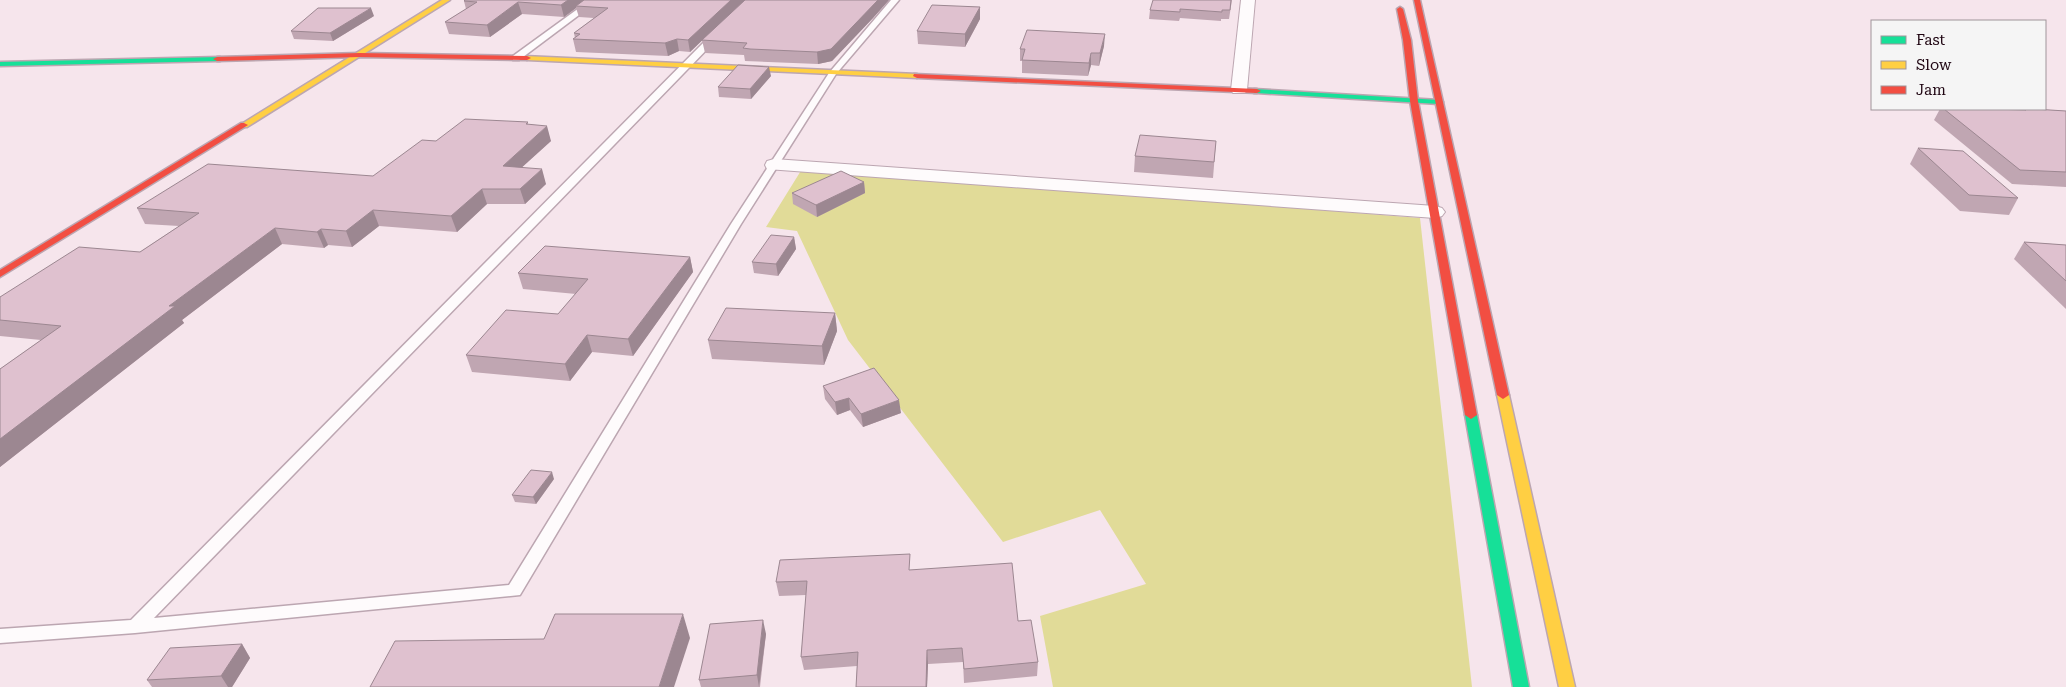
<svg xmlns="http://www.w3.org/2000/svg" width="2066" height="687" viewBox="0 0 2066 687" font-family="'Roboto Serif',serif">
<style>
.green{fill:#e1db98}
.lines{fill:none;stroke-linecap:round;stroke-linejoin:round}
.lane-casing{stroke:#bca6b1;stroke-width:3}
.street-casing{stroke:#bca6b1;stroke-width:2}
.fast-casing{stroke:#bca6b1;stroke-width:3}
.slow-casing{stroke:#bca6b1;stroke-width:3}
.jam-casing{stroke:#bca6b1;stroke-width:3}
.lane{fill:#fefbfc;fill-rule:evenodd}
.street{fill:#fefbfc;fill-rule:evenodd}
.fast{fill:#16e098;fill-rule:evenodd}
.slow{fill:#ffcf43;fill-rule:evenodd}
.jam{fill:#f24e42;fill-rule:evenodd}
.wall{fill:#c0a6b2}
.shaded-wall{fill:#9c8791}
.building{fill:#dfc1cf;stroke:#9c8791}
</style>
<rect width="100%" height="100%" fill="#f6e5ec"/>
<polygon class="green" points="802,169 1420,218 1472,687 1053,687 1040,616 1146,584 1100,510 1003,542 848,340 797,231 766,227"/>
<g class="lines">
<g class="lane-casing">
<g id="lane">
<polygon points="590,0 599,0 519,60 513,60 513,56"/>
<polygon points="891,0 899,0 836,74 741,224 520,595 135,633 0,643 0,629 131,620 712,34 718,34 718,38 154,618 509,585 731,224 829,73"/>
</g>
</g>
<g class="street-casing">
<g id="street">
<polygon points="1241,0 1255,0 1247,90 1245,93 1233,93 1231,90"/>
<polygon points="774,159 1435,206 1442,208 1445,212 1442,216 1435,218 767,169 765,165 767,161"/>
</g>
</g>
<g class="fast-casing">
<g id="fast">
<polygon points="220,57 220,61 217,61 0,66 0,62"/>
<polygon points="1254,89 1439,100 1443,102 1439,104 1257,93 1254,93"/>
<polygon points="1471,411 1477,415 1529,687 1513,687 1465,415"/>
</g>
</g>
<g class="slow-casing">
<g id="slow">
<polygon points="442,0 450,0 247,127 244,127 240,125"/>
<polygon points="524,56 917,74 921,76 917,78 527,60 523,58"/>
<polygon points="1503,391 1509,395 1575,687 1559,687 1497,395"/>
</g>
</g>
<g class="jam-casing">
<g id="jam">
<polygon points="1414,0 1420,0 1509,395 1503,399 1497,395"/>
<polygon points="1400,7 1403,9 1411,40 1418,101 1477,415 1471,419 1465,415 1410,101 1403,40 1397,9"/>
<polygon points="360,53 527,56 531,58 527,60 360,57 217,61 213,59 217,57"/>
<polygon points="914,74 1257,89 1261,91 1257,93 917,78 913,76"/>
<polygon points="241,123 244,123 248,125 0,277 0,270"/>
</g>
</g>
<use href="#lane" class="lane"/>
<use href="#street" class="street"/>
<use href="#fast" class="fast"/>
<use href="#slow" class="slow"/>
<use href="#jam" class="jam"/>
</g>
<g class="wall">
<polygon points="465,0 889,0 873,18 832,61 818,64 745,61 744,55 705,53 702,40 690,52 679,51 668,56 576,52 573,39 575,38 574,33 594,18 579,17 576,8 564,17 522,14 490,37 449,34 445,22 466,9 464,1"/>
<polygon points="1232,0 1229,19 1221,19 1221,21 1180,18 1179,21 1149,19 1150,10"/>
<polygon points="980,7 980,19 965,47 918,44 917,31"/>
<polygon points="374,16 333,41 294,39 291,31"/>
<polygon points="1104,46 1099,66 1091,65 1088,76 1022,73 1022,61 1020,61 1020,49"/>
<polygon points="771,76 751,99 719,97 718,87"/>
<polygon points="1940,109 1990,109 2022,110 2023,109 2034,109 2066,111 2066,187 2012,184 1934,120"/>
<polygon points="528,122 528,125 551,141 522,167 546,184 525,204 487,204 457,232 379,226 352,247 328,245 324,248 282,244 182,320 184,323 0,467 0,369 41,340 0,336 0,297 140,252 179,226 145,224 137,208 373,176"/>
<polygon points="1216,141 1213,178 1134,172 1135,156"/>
<polygon points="1918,148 2018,198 2009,215 1960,211 1910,164"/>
<polygon points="864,182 865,193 817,217 793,204 792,193"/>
<polygon points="794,237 796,249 778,276 754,273 752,262"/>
<polygon points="2024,242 2066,245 2066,309 2014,259"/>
<polygon points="690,257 693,272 633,356 592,352 570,381 472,372 466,355 558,314 576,294 523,289 518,273"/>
<polygon points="835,313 837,331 824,365 712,359 708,340"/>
<polygon points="823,386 901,413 863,427 850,410 837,415 825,399"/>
<polygon points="554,479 536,504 515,502 512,495"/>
<polygon points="911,570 1018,621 1038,662 1037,676 964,683 963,662 928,664 927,687 856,687 857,666 804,670 801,657 806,595 779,596 776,582"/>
<polygon points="766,634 760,687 701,687 699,680"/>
<polygon points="242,644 250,658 232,687 152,687 147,680"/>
</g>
<g class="shaded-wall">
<polygon points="568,0 587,0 576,6 576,8 564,17 561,5"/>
<polygon points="731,0 745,0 690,52 688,40"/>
<polygon points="878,0 889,0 873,18 832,61 818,64 817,52"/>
<polygon points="518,2 522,14 490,37 487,25"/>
<polygon points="980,7 980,19 965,47 965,34"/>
<polygon points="371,8 374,16 333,41 330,33"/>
<polygon points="1105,34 1104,46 1099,66 1100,53"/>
<polygon points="677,39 679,51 668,56 665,43"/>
<polygon points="1091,53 1091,65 1088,76 1089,63"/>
<polygon points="769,67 771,76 751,99 750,89"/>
<polygon points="547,126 551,141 507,181 503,166"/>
<polygon points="542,169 546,184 525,204 520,189"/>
<polygon points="864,182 865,193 817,217 816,205"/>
<polygon points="482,189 487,204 457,232 451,216"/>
<polygon points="373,210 379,226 352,247 346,231"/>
<polygon points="275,228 282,244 182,320 184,323 0,467 0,439 169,306"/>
<polygon points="321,229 328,245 324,248 317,232"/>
<polygon points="794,237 796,249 778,276 776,264"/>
<polygon points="690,257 693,272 633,356 628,339"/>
<polygon points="835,313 837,331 824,365 822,346"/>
<polygon points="587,335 592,352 570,381 565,364"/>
<polygon points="849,398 850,410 837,415 835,402"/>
<polygon points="899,400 901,413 863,427 861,414"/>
<polygon points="552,472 554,479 536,504 533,497"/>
<polygon points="683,614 690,638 674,687 659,687"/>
<polygon points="763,620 766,634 759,687 757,675"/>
<polygon points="242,644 250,658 232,687 228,687 221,676"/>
<polygon points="927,650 928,664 927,687 926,687"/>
</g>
<g class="building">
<polygon points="465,0 568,0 561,5 518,2 487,25 445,22 477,2 464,1"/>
<polygon points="584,0 731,0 688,40 677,39 665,43 573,39 580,34 574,33 608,8 576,6"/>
<polygon points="745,0 878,0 831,49 817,52 750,49 743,48 747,43 702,40"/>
<polygon points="1153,0 1231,0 1230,10 1222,10 1222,12 1180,9 1180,12 1150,10"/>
<polygon points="932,5 980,7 965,34 917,31"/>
<polygon points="318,8 371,8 330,33 291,31"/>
<polygon points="1027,30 1105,34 1100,53 1091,53 1089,63 1022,60 1025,49 1020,49"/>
<polygon points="738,65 769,67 750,89 718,87"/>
<polygon points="1944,109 1990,109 2026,110 2024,109 2034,109 2066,111 2066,172 2020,170"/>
<polygon points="465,119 528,122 526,124 547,126 503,166 542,169 520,189 482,189 451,216 373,210 346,231 321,229 317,232 275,228 169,306 175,306 0,439 0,369 61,326 0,320 0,297 79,247 140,252 199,213 137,208 208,164 373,176 422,140 436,141"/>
<polygon points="1140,135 1216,141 1214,162 1135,156"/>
<polygon points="1918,148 1963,151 2018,198 1969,195"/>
<polygon points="841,171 864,182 816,205 792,193"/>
<polygon points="771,235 794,237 776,264 752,262"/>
<polygon points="2024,242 2066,245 2066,281"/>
<polygon points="545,246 690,257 628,339 587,335 565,364 466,355 506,310 558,314 588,279 518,273"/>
<polygon points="726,308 835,313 822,346 708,340"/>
<polygon points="874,368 899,400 861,414 849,398 835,402 823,386"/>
<polygon points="531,470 552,472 533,497 512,495"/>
<polygon points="910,554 909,570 1012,563 1018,621 1031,620 1038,662 964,669 962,648 927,650 926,687 856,687 858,652 801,657 807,581 776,582 780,560"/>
<polygon points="555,614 683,614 659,687 370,687 395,641 544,639"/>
<polygon points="763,620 757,675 699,680 710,624"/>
<polygon points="242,644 221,676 147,680 170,648"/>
</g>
<rect x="1871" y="20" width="175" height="90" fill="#f5f5f5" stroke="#9f959a"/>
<rect x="1881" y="36" width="25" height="8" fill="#16e098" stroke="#9f959a"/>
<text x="1916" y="45" font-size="15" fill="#1f0512">Fast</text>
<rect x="1881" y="61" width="25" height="8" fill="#ffcf43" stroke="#9f959a"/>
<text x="1916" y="70" font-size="15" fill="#1f0512">Slow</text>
<rect x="1881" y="86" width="25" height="8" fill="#f24e42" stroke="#9f959a"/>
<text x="1916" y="95" font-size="15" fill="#1f0512">Jam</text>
</svg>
